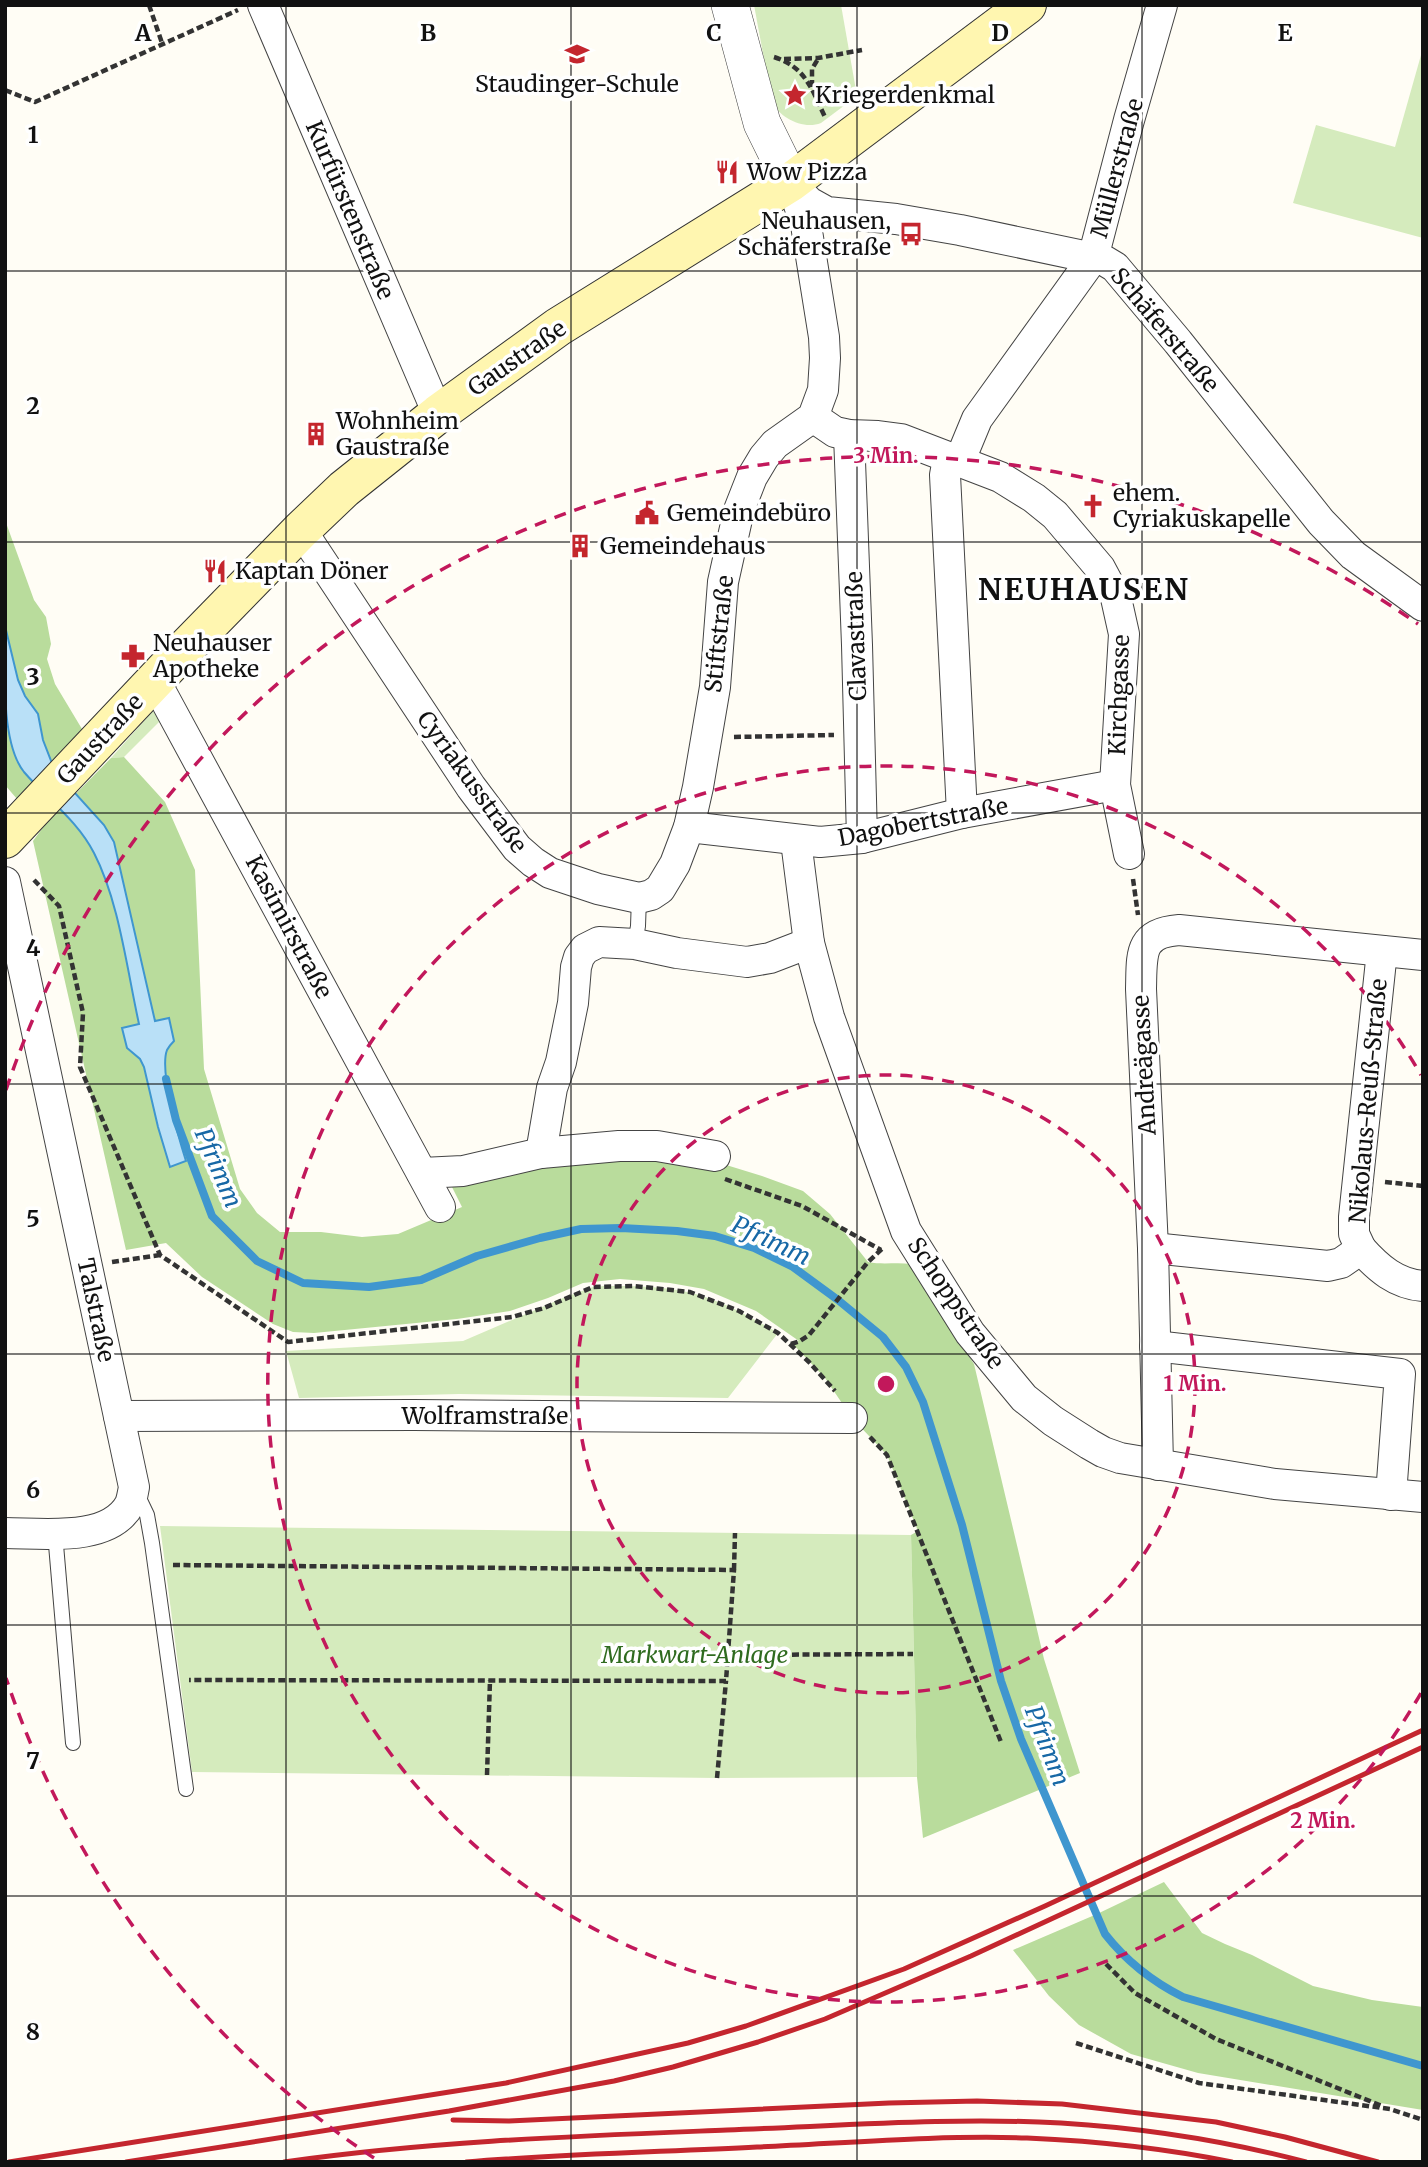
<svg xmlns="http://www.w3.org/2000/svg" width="1428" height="2167" viewBox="0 0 1428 2167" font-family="Merriweather,serif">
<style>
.green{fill:#d5ebbd}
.forest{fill:#b9dc9c}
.water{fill:#b9e0f7;stroke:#3f96cf;stroke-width:2}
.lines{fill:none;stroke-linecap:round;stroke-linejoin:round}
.stream{stroke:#3f96cf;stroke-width:8}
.service-casing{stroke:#444;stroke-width:16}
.minor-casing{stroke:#444;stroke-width:32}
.tertiary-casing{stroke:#444;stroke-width:38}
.secondary-casing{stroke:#333;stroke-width:40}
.path{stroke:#333;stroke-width:4.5;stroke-dasharray:7 3.5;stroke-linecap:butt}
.service{stroke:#fff;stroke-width:14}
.minor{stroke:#fff;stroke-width:30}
.tertiary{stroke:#fff;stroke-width:37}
.secondary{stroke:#fff6b0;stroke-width:38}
.rail{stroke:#c4262e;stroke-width:5}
.grid{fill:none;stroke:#111;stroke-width:2;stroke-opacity:0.55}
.ring{fill:none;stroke:#c2185b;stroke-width:3.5;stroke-dasharray:12 9}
.labels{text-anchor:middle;stroke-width:7;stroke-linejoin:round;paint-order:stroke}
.poi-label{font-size:23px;fill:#111;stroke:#fff;text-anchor:start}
.street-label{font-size:23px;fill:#111;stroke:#fff}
.park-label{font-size:23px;font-style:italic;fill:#2f6b1f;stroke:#fff}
.water-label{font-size:24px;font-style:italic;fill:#1768a6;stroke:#fff}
.district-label{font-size:30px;font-weight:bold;letter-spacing:2px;fill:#111;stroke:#fff}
.grid-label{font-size:23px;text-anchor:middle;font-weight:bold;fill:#111;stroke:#fff;stroke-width:7;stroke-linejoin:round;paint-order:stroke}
.centre{fill:#c2185b;stroke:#fff;stroke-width:3.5}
.ring-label{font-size:21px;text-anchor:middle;font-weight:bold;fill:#c2185b;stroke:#fff;stroke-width:7;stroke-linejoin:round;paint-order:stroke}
</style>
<rect width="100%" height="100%" fill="#fffdf5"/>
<g class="green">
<path d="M754,5h87l16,91 -36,27c-18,7 -41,-5 -49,-21z"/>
<polygon points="1423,48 1423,238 1293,203 1316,125 1395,147"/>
<polygon points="152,712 157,712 165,716 124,757 111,758"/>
<path d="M604,1286c28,0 57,0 83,6 33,7 63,25 91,41l-50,65 -269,-4 -160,4 -13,-47 177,-10 100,-43 30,-11z"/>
<polygon points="160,1526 911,1535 917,1777 717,1778 192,1772"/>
</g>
<g class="forest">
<polygon points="5,520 34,600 46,617 51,644 47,659 55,684 82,729 51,762 43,740 38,714 25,696 18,680 5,626"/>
<polygon points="5,720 17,762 33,781 17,799 5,785"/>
<path d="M124,757l41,45 30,68 9,199 36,120 17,24 23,19h41l41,5 36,-3 64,-27 -13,-26 124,-26 137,5 52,16 41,15 27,23 38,48c15,3 28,0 43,2l63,100 70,295 36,114 -157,65 -6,-61 -6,-242 7,-4 -31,-76 -35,-37 -27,-40 -34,-36 8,-1 -43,-30 -52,-22 -34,-6 -50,-4 -37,4 -35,15 -38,13 -53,8 -143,14 -21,-1 -20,-8 -71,-47 -36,-34 -40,7 -93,-409 11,-15 67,-68z"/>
<polygon points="1164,1882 1202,1933 1225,1944 1252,1955 1313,1986 1372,2000 1423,2007 1423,2110 1198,2073 1131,2054 1079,2025 1049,1996 1013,1950 1097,1914"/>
</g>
<path class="water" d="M5,626l13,54 7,16 13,18 5,26 12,31 49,54 10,17 41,179 14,-3 5,23c-2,2 -6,7 -7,9 -8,21 12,89 19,111l-16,6 -12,-40 -14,-60 -4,-8 -13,-11 -5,-20 17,-4c-12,-54 -20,-123 -45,-171 -17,-33 -46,-53 -70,-81 -24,-30 -19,-106 -19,-146z"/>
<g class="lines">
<path class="stream" d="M166,1079l10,41 36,96 45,45 46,22 66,4 52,-7 56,-24 63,-18 41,-9 40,-1 56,3 38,5 39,12 39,19 45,33 45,37 23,30 17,35 39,123 39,156 20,58 84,195c22,28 46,47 78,63l240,69"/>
<g class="service-casing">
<g id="service">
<polyline points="635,944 638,926 639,898"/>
<polyline points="136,1492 147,1515 152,1543 186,1789"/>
<polyline points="55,1533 73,1743"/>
</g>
</g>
<g class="minor-casing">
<g id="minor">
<polyline points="263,5 438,414"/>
<polyline points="791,183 809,202 827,212 896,219 960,230 1093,258 1105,261 1115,267 1178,342 1321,522 1353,555 1423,606"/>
<polyline points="813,417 835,432 849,435 878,436 901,439 1000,477 1034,498 1055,515 1100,568 1116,598 1124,634 1115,785 1129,854"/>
<polyline points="849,435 857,645 862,838"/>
<polyline points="948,459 945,475 962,813"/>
<polyline points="960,460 977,419 1093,258 1129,120 1162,5"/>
<polyline points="301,530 471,787 517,848 533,862 550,873 598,889 639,898 651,895 660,889 675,864 689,827 698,787 715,687 723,582 739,510 752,477 764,457 775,444 813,417 823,390 825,358 824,337 806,225 791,182"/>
<polyline points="155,681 440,1207"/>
<polyline points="689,827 820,842 862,838 962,813 1115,785"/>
<polyline points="796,841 809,943 829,1017 906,1231 970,1333 1024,1398 1053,1421 1089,1444 1103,1452 1120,1458 1275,1484 1423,1497"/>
<path d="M5,882l129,605c-1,5 -2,12 -4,17 -21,39 -88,29 -125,29"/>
<polyline points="541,1153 552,1088 561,1062 573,1003 576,967 579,957 585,949 599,942 635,944 677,953 747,962 770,958 809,943"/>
<polyline points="422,1173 463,1171 541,1153 619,1146 657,1146 715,1156"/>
<path d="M1153,1248l175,18 13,-3 20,-14c17,19 35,35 62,37"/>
<polyline points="1361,1249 1354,1234 1354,1217 1382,951"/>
<polyline points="1155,1346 1400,1374 1391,1495"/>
<polyline points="119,1416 413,1415 852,1418"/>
<path d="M1158,1465l-5,-217 -12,-259c1,-34 -3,-56 38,-59l244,25"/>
</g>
</g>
<g class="tertiary-casing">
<polyline id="tertiary" points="730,5 762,123 791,182"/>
</g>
<g class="secondary-casing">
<polyline id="secondary" points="5,839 177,657 301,530 344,489 438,414 558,327 791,182 1027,5"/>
</g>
<g class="path">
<polyline points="149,5 162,43"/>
<path d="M774,57c32,10 38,33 51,60"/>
<polyline points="784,59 818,58 862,50"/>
<polyline points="812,87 812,69 818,59"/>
<polyline points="5,90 35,102 238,10"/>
<polyline points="734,737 834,735"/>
<polyline points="1133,879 1138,915"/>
<polyline points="34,880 59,906 83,1013 80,1067 160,1255 288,1342 512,1317 544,1308 593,1287 634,1286 690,1292 739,1311 778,1333 809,1362 835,1391"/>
<polyline points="725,1179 802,1206 881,1250"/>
<polyline points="1385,1182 1423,1186"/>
<polyline points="112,1262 160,1255"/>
<polyline points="791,1344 800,1341 809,1335 868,1262 883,1248"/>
<polyline points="870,1437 887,1455 1001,1742"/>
<polyline points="173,1565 734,1570 726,1681 189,1680"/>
<polyline points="734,1570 735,1533"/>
<polyline points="729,1655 913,1654"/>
<polyline points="487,1775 490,1680"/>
<polyline points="717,1778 726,1681"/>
<polyline points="1106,1964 1135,1993 1216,2039 1382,2106"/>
<polyline points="1076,2043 1199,2083 1390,2109 1423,2120"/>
</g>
<use href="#service" class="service"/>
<use href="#minor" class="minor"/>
<use href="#tertiary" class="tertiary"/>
<use href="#secondary" class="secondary"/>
<g class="rail">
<polyline points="453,2120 509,2121 889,2103 977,2101 1062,2104 1216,2122 1285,2137 1378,2162"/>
<polyline points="9,2162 506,2083 688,2043 746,2026 904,1969 1045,1906 1423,1730"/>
<polyline points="126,2162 449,2111 614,2081 673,2067 758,2042 825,2019 971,1956 1423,1747"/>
<path d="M284,2162c147,-21 296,-26 443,-32 111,-4 223,-13 334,-7 82,5 166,18 245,39"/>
<path d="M466,2162c97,-8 194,-10 291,-15 90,-4 180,-12 270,-9 68,3 137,10 205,24"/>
</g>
</g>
<path class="grid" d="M286,5v2157M571,5v2157M857,5v2157M1142,5v2157M5,271h1418M5,542h1418M5,813h1418M5,1084h1418M5,1354h1418M5,1625h1418M5,1896h1418"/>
<g class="ring">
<circle cx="886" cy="1384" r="309"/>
<path d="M1421 1693A618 618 0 1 1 1421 1075"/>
<path d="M374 2158A928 928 0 0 1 6 1678M6 1090A928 928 0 0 1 1418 624"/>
</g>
<defs>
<g id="school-bare" transform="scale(1.89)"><path d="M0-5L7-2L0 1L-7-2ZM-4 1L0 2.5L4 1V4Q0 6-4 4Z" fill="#c4262e" stroke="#fff" stroke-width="2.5" paint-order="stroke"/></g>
<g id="sight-bare" transform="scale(1.89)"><path d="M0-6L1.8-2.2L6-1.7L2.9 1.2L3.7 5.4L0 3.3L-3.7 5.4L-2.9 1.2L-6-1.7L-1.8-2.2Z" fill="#c4262e" stroke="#fff" stroke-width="2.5" paint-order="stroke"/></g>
<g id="restaurant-bare" transform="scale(1.89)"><path d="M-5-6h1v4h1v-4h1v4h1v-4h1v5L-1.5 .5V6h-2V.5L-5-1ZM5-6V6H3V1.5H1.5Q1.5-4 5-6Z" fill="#c4262e" stroke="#fff" stroke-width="2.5" paint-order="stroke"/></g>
<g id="bus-bare" transform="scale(1.89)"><path d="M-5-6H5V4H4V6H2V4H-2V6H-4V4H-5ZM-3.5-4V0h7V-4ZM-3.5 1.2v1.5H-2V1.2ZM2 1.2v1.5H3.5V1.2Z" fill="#c4262e" stroke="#fff" stroke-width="2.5" paint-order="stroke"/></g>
<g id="building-bare" transform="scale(1.89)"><path d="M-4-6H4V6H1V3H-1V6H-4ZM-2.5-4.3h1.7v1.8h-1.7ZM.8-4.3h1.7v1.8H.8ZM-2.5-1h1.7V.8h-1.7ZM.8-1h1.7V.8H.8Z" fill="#c4262e" stroke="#fff" stroke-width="2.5" paint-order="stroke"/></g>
<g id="church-bare" transform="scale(1.89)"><path d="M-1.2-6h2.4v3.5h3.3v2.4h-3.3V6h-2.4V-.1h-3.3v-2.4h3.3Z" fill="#c4262e" stroke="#fff" stroke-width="2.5" paint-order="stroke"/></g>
<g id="civic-bare" transform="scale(1.89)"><path d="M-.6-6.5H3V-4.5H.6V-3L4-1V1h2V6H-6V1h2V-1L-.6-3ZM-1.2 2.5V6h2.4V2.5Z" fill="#c4262e" stroke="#fff" stroke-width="2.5" paint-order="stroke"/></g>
<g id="pharmacy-bare" transform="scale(1.89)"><path d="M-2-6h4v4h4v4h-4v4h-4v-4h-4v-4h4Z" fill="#c4262e" stroke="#fff" stroke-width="2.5" paint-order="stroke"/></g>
</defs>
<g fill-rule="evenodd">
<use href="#school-bare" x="577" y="54"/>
<use href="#sight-bare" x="795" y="95"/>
<use href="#restaurant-bare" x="727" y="172"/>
<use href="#bus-bare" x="911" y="234"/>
<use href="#building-bare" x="316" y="434"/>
<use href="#church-bare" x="1093" y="506"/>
<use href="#civic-bare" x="647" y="513"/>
<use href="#building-bare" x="580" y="546"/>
<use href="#restaurant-bare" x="215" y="571"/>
<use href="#pharmacy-bare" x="133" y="656"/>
</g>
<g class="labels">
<g class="poi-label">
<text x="577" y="92" text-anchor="middle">Staudinger-Schule</text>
<text x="815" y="103">Kriegerdenkmal</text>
<text x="747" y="180">Wow Pizza</text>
<text x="891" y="229" text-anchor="end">Neuhausen,<tspan x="891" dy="26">Schäferstraße</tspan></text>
<text x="336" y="429">Wohnheim<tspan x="336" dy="26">Gaustraße</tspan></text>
<text x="1113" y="501">ehem.<tspan x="1113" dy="26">Cyriakuskapelle</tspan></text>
<text x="667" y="521">Gemeindebüro</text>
<text x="600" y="554">Gemeindehaus</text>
<text x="235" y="579">Kaptan Döner</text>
<text x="153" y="651">Neuhauser<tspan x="153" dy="26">Apotheke</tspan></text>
</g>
<g class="street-label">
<text transform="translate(1117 168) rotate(-75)" y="8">Müllerstraße</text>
<text transform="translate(350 210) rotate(67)" y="8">Kurfürstenstraße</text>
<text transform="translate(1165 330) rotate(50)" y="8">Schäferstraße</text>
<text transform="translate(517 358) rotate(-35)" y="8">Gaustraße</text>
<text transform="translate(719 634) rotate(-84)" y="8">Stiftstraße</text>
<text transform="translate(856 636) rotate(-92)" y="8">Clavastraße</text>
<text transform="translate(1119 695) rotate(-88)" y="8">Kirchgasse</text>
<text transform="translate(100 739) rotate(-47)" y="8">Gaustraße</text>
<text transform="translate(472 782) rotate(54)" y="8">Cyriakusstraße</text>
<text transform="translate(923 822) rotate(-11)" y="8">Dagobertstraße</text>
<text transform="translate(289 927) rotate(62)" y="8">Kasimirstraße</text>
<text transform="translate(1144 1065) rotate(-93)" y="8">Andreägasse</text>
<text transform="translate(1368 1101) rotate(-85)" y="8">Nikolaus-Reuß-Straße</text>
<text transform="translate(956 1303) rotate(56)" y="8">Schoppstraße</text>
<text transform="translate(96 1310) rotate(78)" y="8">Talstraße</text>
<text x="485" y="1424">Wolframstraße</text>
</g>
<g class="park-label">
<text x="695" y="1663">Markwart-Anlage</text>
</g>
<g class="water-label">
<text transform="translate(218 1168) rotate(67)" y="8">Pfrimm</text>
<text transform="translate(771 1241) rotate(25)" y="8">Pfrimm</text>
<text transform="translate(1047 1746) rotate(69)" y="8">Pfrimm</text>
</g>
<g class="district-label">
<text x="1084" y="600">NEUHAUSEN</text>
</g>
</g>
<g class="grid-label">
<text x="143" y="41">A</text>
<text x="428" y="41">B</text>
<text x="714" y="41">C</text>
<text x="1000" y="41">D</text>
<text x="1285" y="41">E</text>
<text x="33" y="143">1</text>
<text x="33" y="414">2</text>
<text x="33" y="685">3</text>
<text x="33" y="956">4</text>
<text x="33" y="1227">5</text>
<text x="33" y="1498">6</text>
<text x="33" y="1769">7</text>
<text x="33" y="2040">8</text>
</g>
<circle cx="886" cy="1384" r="10" class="centre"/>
<g class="ring-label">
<text x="886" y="463">3 Min.</text>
<text x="1195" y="1391">1 Min.</text>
<text x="1323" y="1828">2 Min.</text>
</g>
<rect width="1428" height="2167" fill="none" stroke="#111111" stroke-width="14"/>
</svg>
